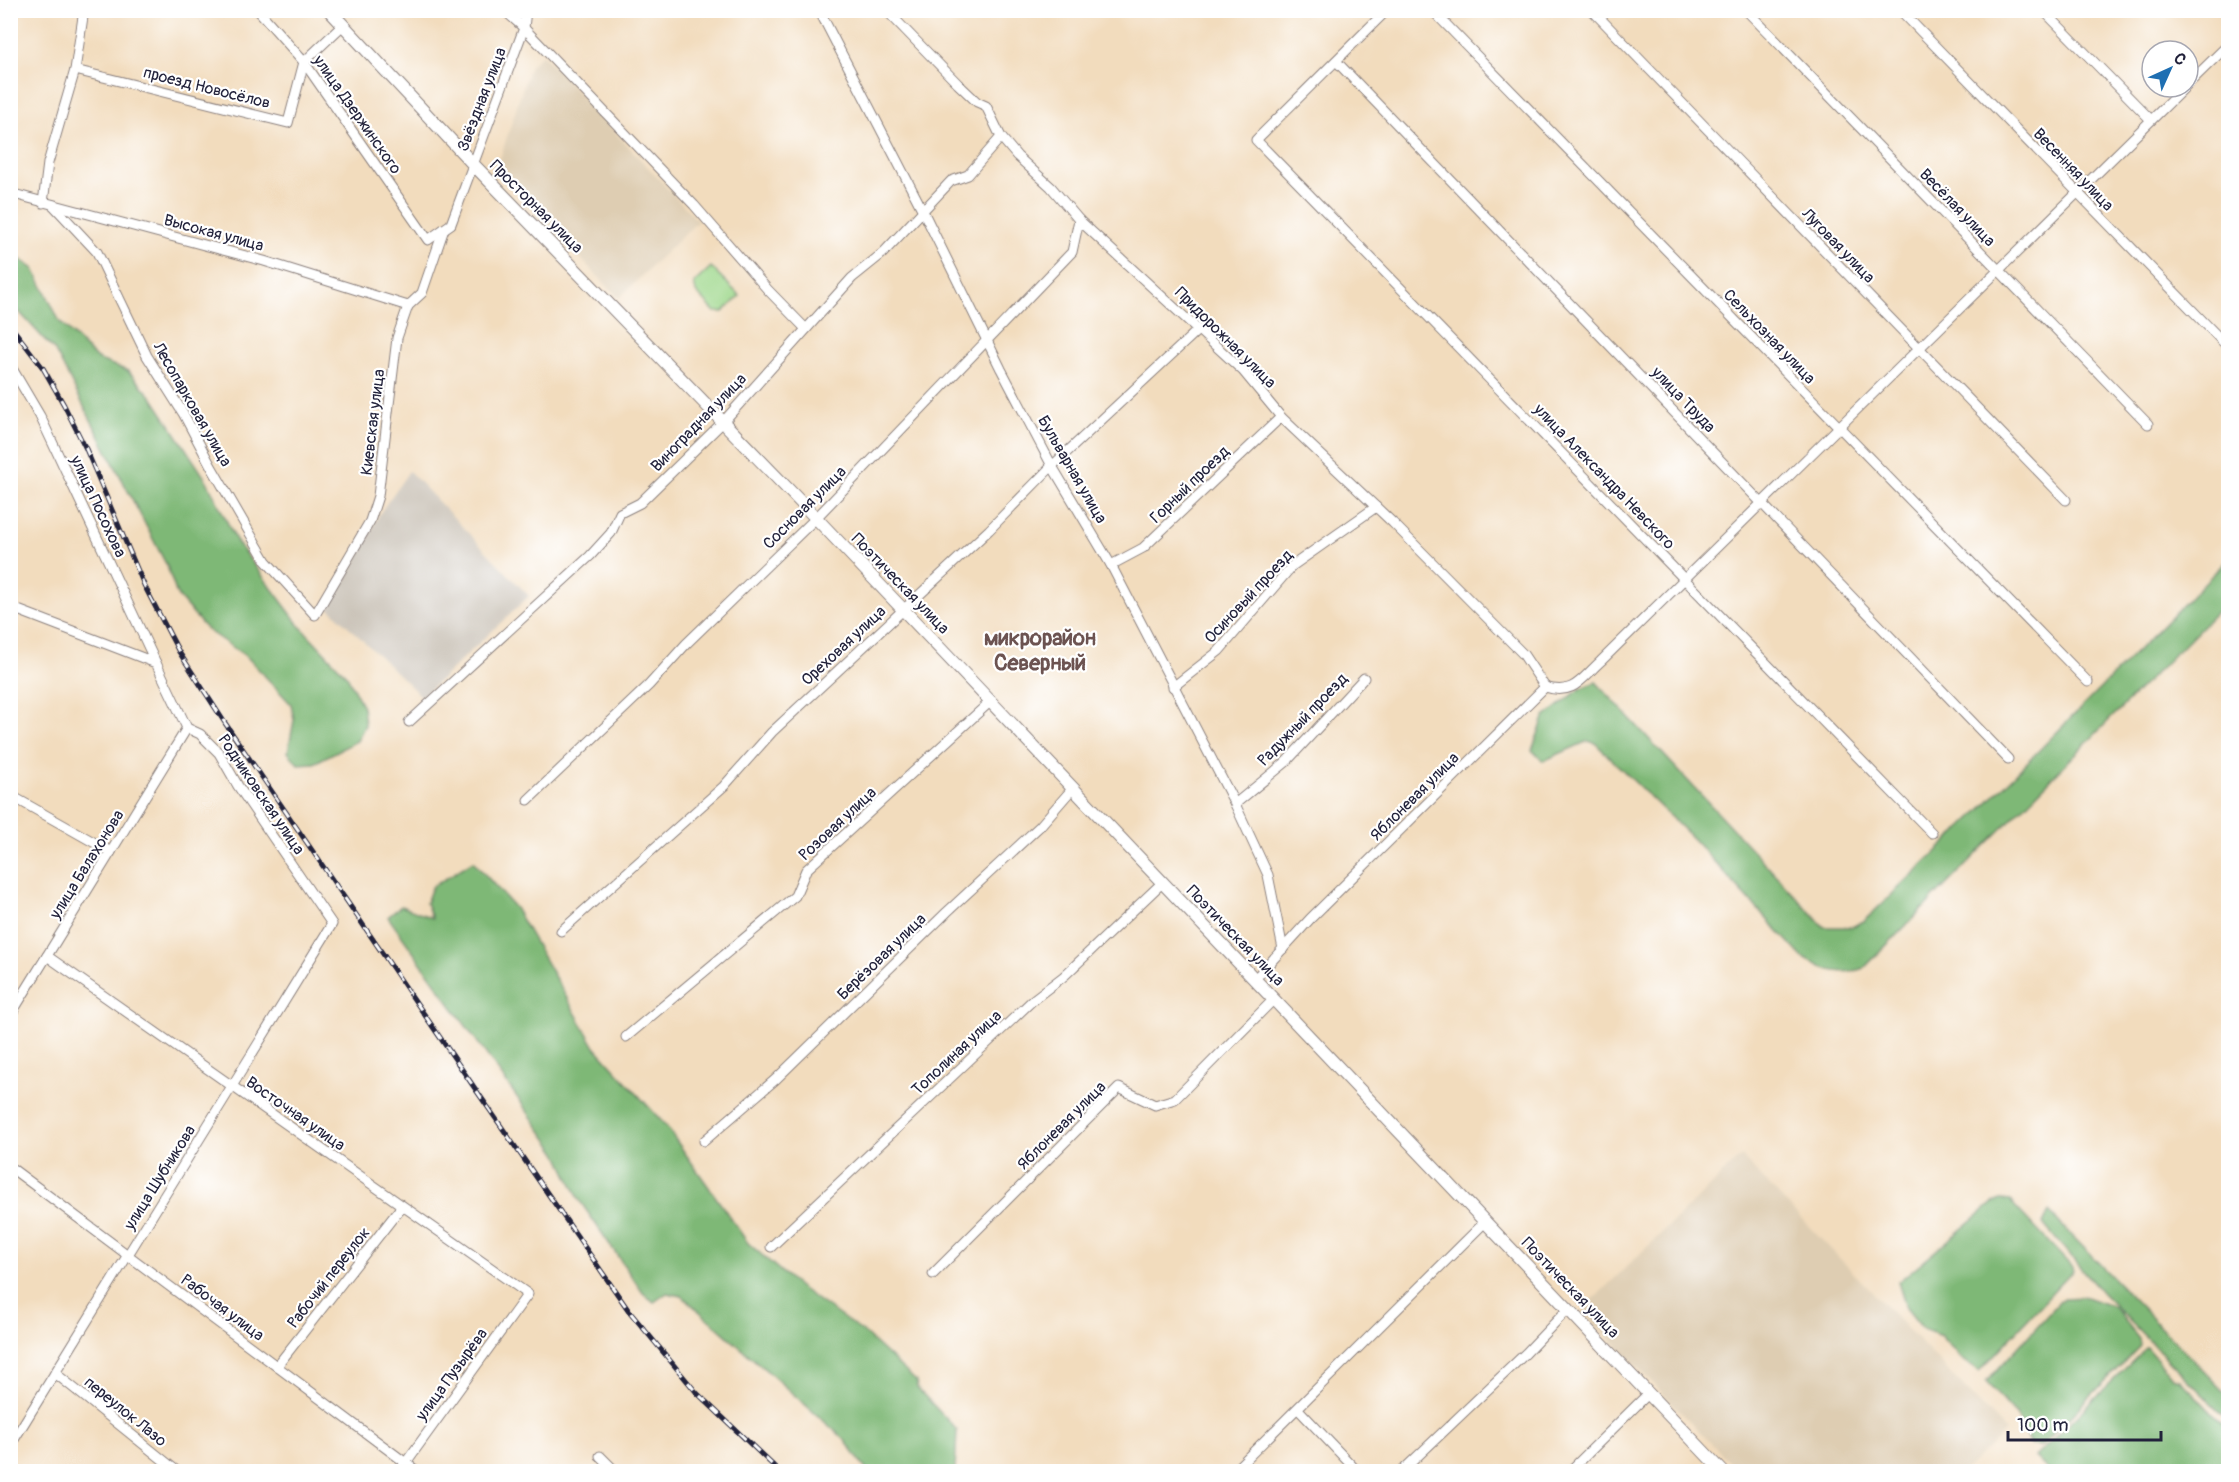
<svg xmlns="http://www.w3.org/2000/svg" width="2239" height="1482" viewBox="0 0 2239 1482" font-family="Pangolin,sans-serif">
<style>
.built{fill:#decdb2}
.industrial{fill:#cac3b8}
.green{fill:#9dd78a;stroke:#607c62;stroke-width:1.5}
.forest{fill:#7eb876;stroke:#506d58;stroke-width:1.5}
.lines{fill:none;stroke-linecap:round;stroke-linejoin:round}
.street-casing{stroke:#8a7f7c;stroke-width:11}
.secondary-casing{stroke:#8a7f7c;stroke-width:14}
.street{stroke:#fff;stroke-width:9}
.secondary{stroke:#fff;stroke-width:12}
.rail-casing{stroke:#22223b;stroke-width:5}
.rail{stroke:#fff;stroke-width:3;stroke-dasharray:9;stroke-linecap:butt}
.labels{text-anchor:middle;stroke-width:4.5;stroke-linejoin:round;paint-order:stroke}
.street-label{font-size:16px;fill:#22223b;stroke:#fff}
.district-label{font-size:22px;font-weight:bold;fill:#6c5351;stroke:#fff}
</style>
<rect width="100%" height="100%" fill="#fff"/>
<filter id="ink" filterUnits="userSpaceOnUse"><feTurbulence type="fractalNoise" baseFrequency=".0167" numOctaves="2"/><feDisplacementMap in="SourceGraphic" scale="12" xChannelSelector="R" yChannelSelector="G"/><feConvolveMatrix kernelMatrix="1 2 1 2 8 2 1 2 1" color-interpolation-filters="sRGB"/></filter>
<filter id="wash" filterUnits="userSpaceOnUse"><feTurbulence type="fractalNoise" baseFrequency=".008" numOctaves="4" result="noise"/><feDisplacementMap in="SourceGraphic" scale="24" xChannelSelector="R" yChannelSelector="G"/><feGaussianBlur stdDeviation="1.35" result="paint"/><feColorMatrix in="noise" values="0 0 0 0 0 0 0 0 0 0 0 0 0 0 0 0 0 1.4 0 .05"/><feComposite in="paint" operator="in"/></filter>
<g filter="url(#wash)">
<rect width="100%" height="100%" fill="#f2dcbd"/>
<g class="built">
<polygon points="542,54 698,221 619,298 496,171 530,66"/>
<polygon points="1741,1156 2006,1431 1964,1471 1738,1471 1582,1310"/>
</g>
<polygon class="industrial" points="409,471 529,596 422,697 327,606 352,567 380,513"/>
<polygon class="green" points="711,267 740,296 723,312 715,312 696,292 694,283"/>
<g class="forest">
<polygon points="11,253 34,269 60,322 97,359 128,371 152,397 207,481 237,542 300,626 347,676 363,707 365,725 357,741 314,763 298,764 288,752 294,720 291,704 247,657 207,630 177,595 167,566 55,351 11,303"/>
<path d="M2228,559v41l-364,368c-25,9 -41,1 -62,-11l-108,-117 -99,-97 -7,-2 -45,20 -11,-11 12,-32 36,-29 16,-7 228,245h27l13,-6 110,-105z"/>
<polygon points="473,861 515,908 595,1047 666,1126 748,1243 799,1287 863,1332 916,1381 917,1388 957,1430 955,1471 867,1471 844,1439 682,1296 667,1293 654,1302 643,1293 580,1201 557,1153 388,917 401,906 432,918 426,903 432,887"/>
<polygon points="2001,1200 2010,1201 2072,1267 2073,1271 1979,1371 1959,1357 1941,1336 1923,1329 1906,1308 1898,1282 1993,1203"/>
<polygon points="2049,1212 2228,1396 2228,1420 2102,1293 2043,1224"/>
<polygon points="2086,1297 2114,1307 2139,1338 2140,1346 2041,1446 2031,1445 2016,1415 1986,1382 2063,1298"/>
<polygon points="2147,1347 2172,1377 2180,1379 2228,1430 2228,1468 2225,1472 2049,1471 2035,1457"/>
</g>
</g>
<g filter="url(#ink)">
<g class="lines">
<g class="street-casing">
<g id="street">
<polyline points="258,10 304,62 428,240 451,224 524,28 526,10"/>
<polyline points="504,10 524,28 694,205 768,290 806,329"/>
<polyline points="819,10 923,211 1001,369 1052,466 1111,565 1235,804 1268,875 1283,949"/>
<polyline points="886,10 958,84 977,102 986,106 1001,137 1017,156 1051,187 1079,220 1243,371 1281,417 1393,523 1523,654 1545,687"/>
<polyline points="1387,10 1256,140 1932,833"/>
<polyline points="1432,10 2088,682"/>
<polyline points="1592,10 2066,500"/>
<polyline points="1746,10 2148,424"/>
<polyline points="1900,10 2228,347"/>
<polyline points="2043,10 2151,120"/>
<polyline points="1336,61 2008,759"/>
<polyline points="75,70 288,123 304,62 343,25"/>
<polyline points="2188,84 2228,45"/>
<polyline points="10,193 264,261 408,306"/>
<polyline points="43,203 48,163 75,70 84,10"/>
<polyline points="53,205 97,252 147,356 183,413 211,466 266,561 315,615 370,521 378,496 397,338 408,306 422,293 444,229"/>
<polyline points="10,365 40,416 156,663"/>
<polyline points="1111,565 1143,548 1281,417"/>
<polyline points="10,607 156,663 187,728 200,734 219,753 238,786 332,924 10,1446"/>
<polyline points="1173,687 1219,651 1292,566 1376,507"/>
<path d="M1545,687c29,9 36,-8 56,-26l584,-574"/>
<polyline points="409,722 590,556 611,533 620,513 640,503 724,421 852,278 883,253 951,181 968,175 1001,137"/>
<polyline points="10,795 111,852"/>
<polyline points="528,800 649,685 686,644 816,518 1072,252 1079,220"/>
<polyline points="1235,804 1286,762 1364,678"/>
<polyline points="561,931 724,786 772,732 989,530 1052,466 1198,330"/>
<polyline points="47,956 528,1294 399,1472"/>
<polyline points="1255,979 1310,919 1545,687"/>
<polyline points="10,1016 187,728"/>
<polyline points="626,1037 795,896 806,870 991,701"/>
<polyline points="704,1141 776,1079 947,912 1040,826 1073,788"/>
<polyline points="10,1167 418,1472"/>
<polyline points="771,1247 1034,999 1064,976 1163,882"/>
<polyline points="933,1274 1119,1088 1155,1105 1175,1099 1274,999"/>
<polyline points="277,1366 402,1206"/>
<polyline points="55,1373 178,1472"/>
<polyline points="1298,1409 1358,1472"/>
<polyline points="600,1456 616,1472"/>
<polyline points="1233,1472 1486,1221"/>
<polyline points="1401,1472 1526,1353 1569,1308"/>
<polyline points="1569,1472 1649,1393"/>
</g>
</g>
<g class="secondary-casing">
<polyline id="secondary" points="329,10 473,164 816,518 1723,1472"/>
</g>
<use href="#street" class="street"/>
<use href="#secondary" class="secondary"/>
<g class="rail-casing">
<polyline id="rail" points="10,325 43,368 64,405 86,449 144,585 179,652 225,723 476,1090 629,1311 697,1393 780,1472"/>
</g>
<use href="#rail" class="rail"/>
</g>
</g>
<g class="labels">
<g class="street-label">
<text transform="translate(207 87) rotate(14)" y="6">проезд Новосёлов</text>
<text transform="translate(481 99) rotate(-69)" y="6">Звёздная улица</text>
<text transform="translate(358 114) rotate(55)" y="6">улица Дзержинского</text>
<text transform="translate(2074 169) rotate(46)" y="6">Весенняя улица</text>
<text transform="translate(537 206) rotate(45)" y="6">Просторная улица</text>
<text transform="translate(1958 207) rotate(46)" y="6">Весёлая улица</text>
<text transform="translate(214 232) rotate(15)" y="6">Высокая улица</text>
<text transform="translate(1839 245) rotate(46)" y="6">Луговая улица</text>
<text transform="translate(1770 336) rotate(46)" y="6">Сельхозная улица</text>
<text transform="translate(1226 337) rotate(45)" y="6">Придорожная улица</text>
<text transform="translate(1684 399) rotate(46)" y="6">улица Труда</text>
<text transform="translate(193 404) rotate(60)" y="6">Лесопарковая улица</text>
<text transform="translate(372 422) rotate(-83)" y="6">Киевская улица</text>
<text transform="translate(698 422) rotate(-46)" y="6">Виноградная улица</text>
<text transform="translate(1073 469) rotate(60)" y="6">Бульварная улица</text>
<text transform="translate(1605 476) rotate(46)" y="6">улица Александра Невского</text>
<text transform="translate(1189 484) rotate(-44)" y="6">Горный проезд</text>
<text transform="translate(99 506) rotate(65)" y="6">улица Посохова</text>
<text transform="translate(804 507) rotate(-45)" y="6">Сосновая улица</text>
<text transform="translate(901 583) rotate(46)" y="6">Поэтическая улица</text>
<text transform="translate(1248 596) rotate(-47)" y="6">Осиновый проезд</text>
<text transform="translate(843 645) rotate(-43)" y="6">Ореховая улица</text>
<text transform="translate(1302 719) rotate(-46)" y="6">Радужный проезд</text>
<text transform="translate(262 794) rotate(56)" y="6">Родниковская улица</text>
<text transform="translate(1414 796) rotate(-45)" y="6">Яблоневая улица</text>
<text transform="translate(837 823) rotate(-43)" y="6">Розовая улица</text>
<text transform="translate(86 864) rotate(-58)" y="6">улица Балахонова</text>
<text transform="translate(1236 935) rotate(46)" y="6">Поэтическая улица</text>
<text transform="translate(881 956) rotate(-44)" y="6">Берёзовая улица</text>
<text transform="translate(956 1052) rotate(-43)" y="6">Тополиная улица</text>
<text transform="translate(296 1113) rotate(35)" y="6">Восточная улица</text>
<text transform="translate(1061 1125) rotate(-45)" y="6">Яблоневая улица</text>
<text transform="translate(159 1177) rotate(-58)" y="6">улица Шубникова</text>
<text transform="translate(328 1277) rotate(-52)" y="6">Рабочий переулок</text>
<text transform="translate(1571 1287) rotate(46)" y="6">Поэтическая улица</text>
<text transform="translate(223 1307) rotate(37)" y="6">Рабочая улица</text>
<text transform="translate(451 1374) rotate(-54)" y="6">улица Пузырёва</text>
<text transform="translate(126 1411) rotate(39)" y="6">переулок Лазо</text>
</g>
<g class="district-label">
<text x="1040" y="645">микрорайон<tspan x="1040" dy="25">Северный</tspan></text>
</g>
</g>
<rect width="2239" height="1482" fill="none" stroke="#fff" stroke-width="36"/>
<g transform="translate(2170 69) rotate(45)"><circle r="28" fill="#ffffff" stroke="#a7a7b1" stroke-width="1.5"/>
<path d="M0-4.5L10 22L0 15L-10 22Z" fill="#1f6fb2"/>
<text y="-9" font-size="16" font-weight="bold" text-anchor="middle" fill="#22223b">С</text>
</g>
<path d="M2008 1431v9h153v-9" fill="none" stroke="#22223b" stroke-width="3"/>
<text x="2017" y="1431" font-size="18" fill="#22223b" stroke="#ffffff" stroke-width="4.5" paint-order="stroke">100 m</text>
</svg>
